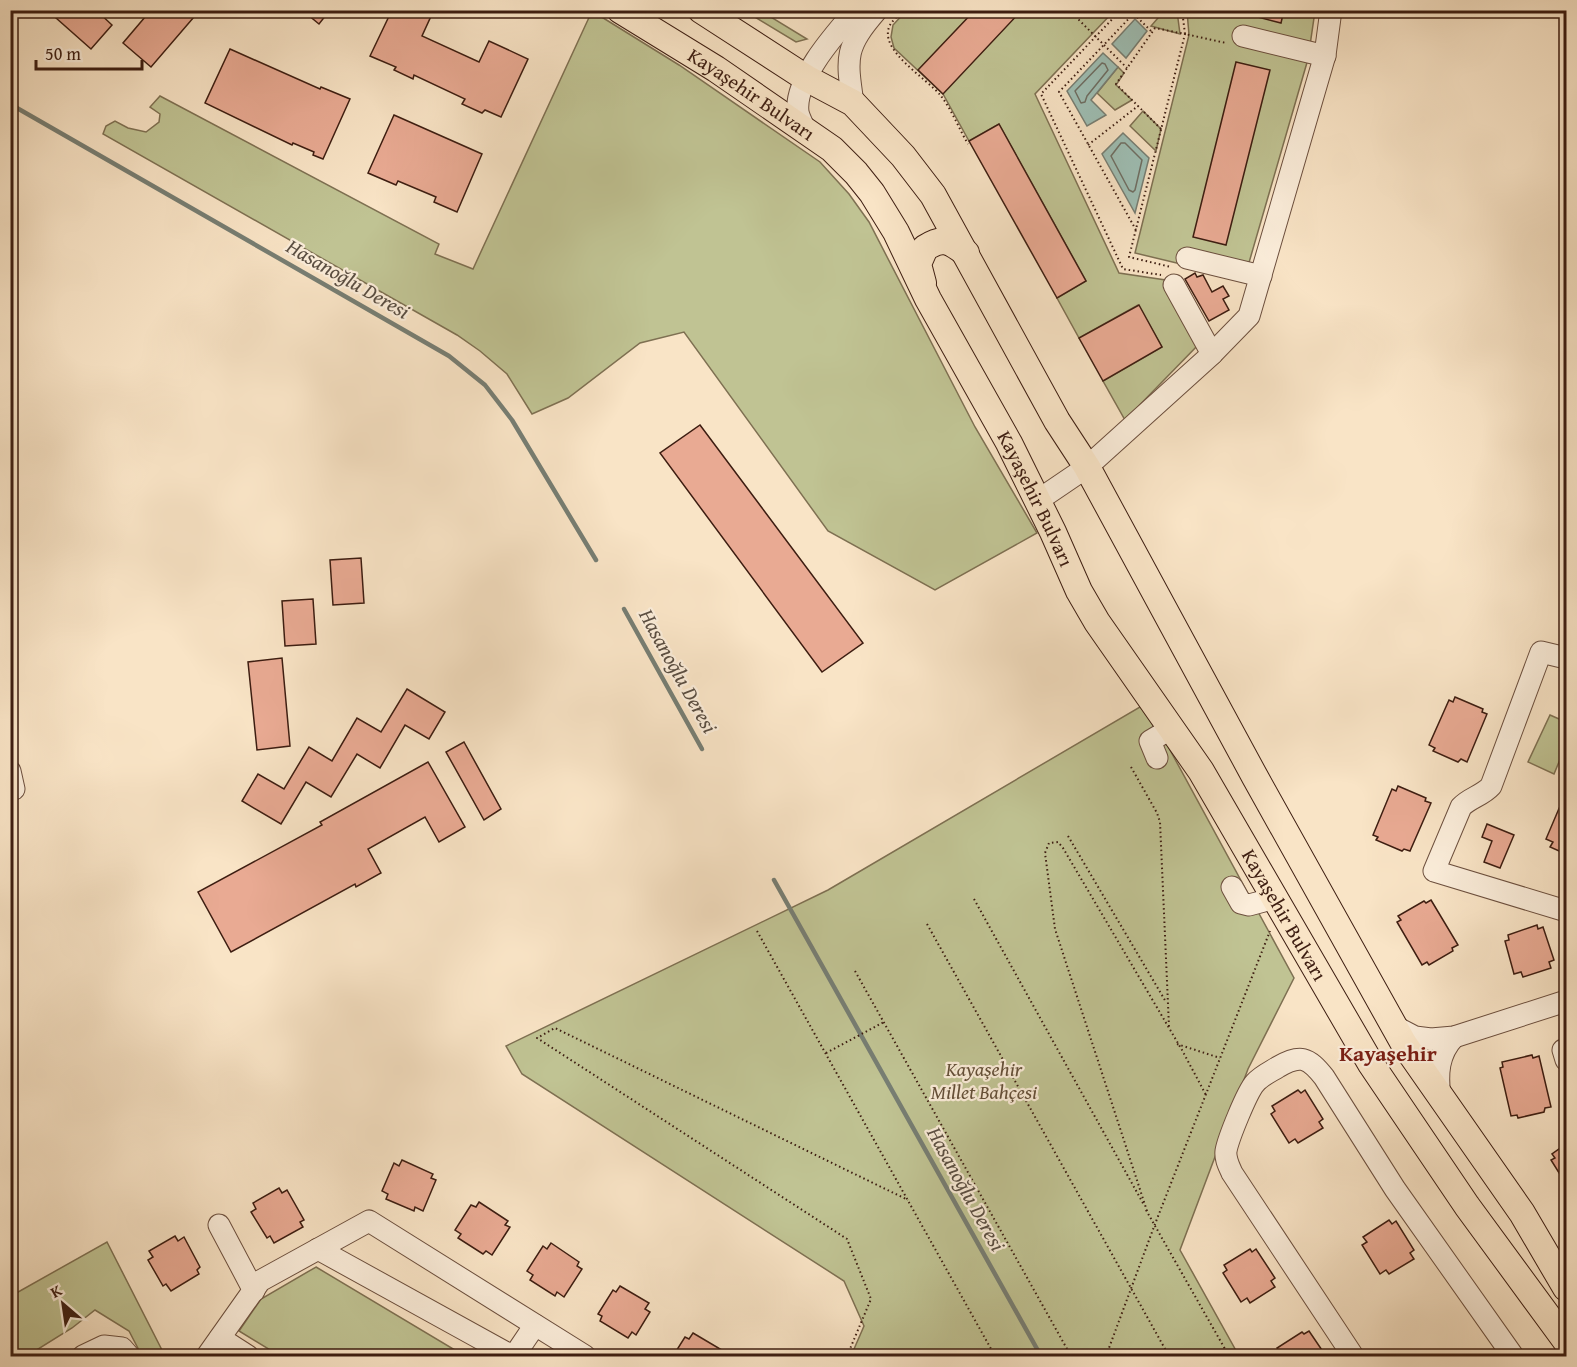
<svg xmlns="http://www.w3.org/2000/svg" width="1577" height="1367" viewBox="0 0 1577 1367" font-family="'Gentium Book Plus',serif">
<style>
.green{fill:#c0c393;stroke:#7e7052;stroke-width:1.5}
.water{fill:#9ebfb5;stroke:#777e73;stroke-width:1.5}
.lines{fill:none;stroke-linecap:round;stroke-linejoin:round}
.shore{stroke:#6e6e63;stroke-width:1.5}
.stream{stroke:#777e73;stroke-width:4.5}
.building{fill:#e9aa93;stroke:#3d1d11;stroke-width:1.5}
.minor-casing{stroke:#6c4f3e;stroke-width:23}
.major-casing{stroke:#3d1d11;stroke-width:28}
.path{stroke:#3d1d11;stroke-width:2;stroke-dasharray:1.5 3;stroke-linecap:butt}
.minor{stroke:#fbedda;stroke-width:21}
.major{stroke:#f9e4c6;stroke-width:26}
.labels{text-anchor:middle;stroke-width:4.5;stroke-linejoin:round;paint-order:stroke}
.street-label{font-size:20px;fill:#3d1d11;stroke:#fbedda}
.park-label{font-size:20px;font-style:italic;fill:#644f38;stroke:#fbedda}
.water-label{font-size:21px;font-style:italic;fill:#5a4e42;stroke:#fbedda}
.quarter-label{font-size:22px;font-weight:bold;fill:#7a1f14;stroke:#fbedda}
</style>
<rect width="100%" height="100%" fill="#f9e4c6"/>
<filter id="stains"><feTurbulence type="fractalNoise" baseFrequency=".00333" numOctaves="4"/><feColorMatrix values="0 0 0 0 .2 0 0 0 0 .09 0 0 0 0 .02 0 0 0 .5 -.17"/></filter>
<radialGradient id="worn" r=".72"><stop offset=".6" stop-color="#630" stop-opacity="0"/><stop offset="1" stop-color="#630" stop-opacity=".3"/></radialGradient>
<g class="green">
<polygon points="592,11 679,65 820,162 849,194 869,222 975,427 1037,533 935,590 828,531 684,332 640,343 568,398 532,414 507,374 480,351 457,335 103,134 106,126 115,121 128,128 146,132 159,122 160,114 150,107 160,96 439,244 435,254 473,269"/>
<polygon points="745,11 761,11 807,39 796,42"/>
<polygon points="906,11 1114,11 1035,94 1119,273 1179,282 1199,344 1125,420 1103,381 1162,347 1138,305 1079,338 1057,298 1086,281 999,124 969,141 943,94 894,48 891,37 893,25"/>
<polygon points="1164,11 1177,11 1180,34 1151,26"/>
<polygon points="1187,11 1315,11 1308,59 1248,266 1185,265 1135,253 1189,35"/>
<polygon points="1118,67 1124,73 1116,85 1132,100 1115,110 1097,93"/>
<polygon points="1143,111 1161,129 1156,151 1130,126"/>
<polygon points="1145,704 1294,978 1248,1069 1180,1250 1239,1356 851,1356 864,1326 844,1281 522,1074 506,1046 828,890"/>
<polygon points="1550,715 1566,722 1566,745 1554,774 1528,762"/>
<polygon points="107,1242 165,1356 142,1356 129,1331 95,1310 72,1328 27,1356 11,1356 11,1296"/>
<polygon points="316,1267 465,1356 280,1356 239,1331 261,1299"/>
</g>
<g class="water">
<polygon points="1135,19 1147,31 1126,58 1112,44"/>
<polygon points="1103,53 1118,67 1091,100 1106,115 1087,126 1067,91"/>
<polygon points="1123,133 1149,158 1135,213 1102,154"/>
</g>
<g class="lines">
<g class="shore">
<polygon points="1102,63 1105,64 1108,70 1087,96 1085,102 1081,103 1075,91"/>
<polygon points="1121,143 1125,143 1142,160 1135,190 1133,192 1129,190 1111,156"/>
</g>
<g class="stream">
<polyline points="10,104 449,356 485,385 512,420 596,560"/>
<polyline points="624,609 702,749"/>
<polyline points="774,880 1041,1356"/>
</g>
</g>
<g class="building">
<polygon points="47,10 96,10 112,25 91,49"/>
<polygon points="151,10 200,10 151,67 123,43"/>
<polygon points="302,10 330,10 319,24"/>
<polygon points="392,10 424,10 432,14 422,36 479,62 489,41 528,59 501,117 485,110 482,113 462,104 465,99 414,75 413,79 394,70 396,67 370,56"/>
<polygon points="975,10 1022,10 943,94 918,70"/>
<polygon points="1250,10 1284,10 1281,23 1250,15"/>
<polygon points="230,49 320,89 321,87 350,99 323,159 313,155 314,152 293,143 292,145 205,103"/>
<polygon points="1236,62 1270,70 1226,245 1193,237"/>
<polygon points="394,115 482,154 457,212 434,202 436,197 398,181 396,185 368,173"/>
<polygon points="999,124 1086,281 1057,298 969,141"/>
<polygon points="1195,273 1197,277 1203,275 1212,292 1223,286 1229,296 1223,299 1229,310 1209,321 1185,279"/>
<polygon points="1139,305 1162,347 1103,381 1079,338"/>
<polygon points="700,425 863,643 822,672 660,453"/>
<polygon points="361,558 364,603 333,605 330,560"/>
<polygon points="313,599 316,644 285,646 282,601"/>
<polygon points="282,658 290,746 257,750 248,662"/>
<polygon points="407,689 445,712 429,739 405,725 380,768 357,754 331,797 306,782 281,824 242,801 258,774 284,789 309,747 332,761 357,718 381,732"/>
<polygon points="1455,697 1483,709 1482,712 1487,714 1467,762 1461,759 1458,762 1433,751 1435,748 1429,745 1449,700 1453,702"/>
<polygon points="464,742 501,809 484,820 446,752"/>
<polygon points="428,762 465,827 439,842 425,817 368,849 381,873 356,887 355,884 231,952 198,892 322,825 320,822"/>
<polygon points="1398,786 1426,798 1425,801 1431,803 1410,851 1404,849 1402,851 1376,840 1378,837 1373,835 1392,789 1396,791"/>
<polygon points="1566,792 1566,854 1550,847 1553,842 1546,839"/>
<polygon points="1487,824 1514,835 1500,868 1484,862 1492,841 1482,837"/>
<polygon points="1431,900 1458,945 1452,948 1453,951 1429,965 1427,962 1422,965 1397,922 1401,920 1398,916 1424,901 1426,903"/>
<polygon points="1537,925 1538,929 1543,927 1554,960 1549,962 1551,968 1523,977 1521,972 1514,974 1505,941 1509,940 1508,935"/>
<polygon points="1532,1055 1533,1058 1539,1056 1551,1107 1545,1108 1544,1112 1518,1118 1517,1115 1511,1116 1500,1068 1503,1067 1502,1062"/>
<polygon points="1298,1090 1301,1093 1305,1090 1323,1119 1319,1122 1323,1128 1298,1143 1295,1139 1289,1143 1271,1114 1275,1111 1272,1106"/>
<polygon points="1566,1144 1566,1184 1551,1160 1555,1158 1552,1154"/>
<polygon points="402,1160 433,1174 431,1178 436,1180 423,1211 415,1207 414,1211 386,1199 388,1194 382,1191 394,1163 399,1166"/>
<polygon points="279,1188 282,1193 287,1190 304,1220 300,1222 303,1227 274,1243 270,1236 267,1238 251,1212 256,1209 253,1203"/>
<polygon points="479,1202 508,1221 505,1225 510,1227 492,1255 486,1251 483,1254 458,1238 461,1234 455,1230 471,1205 476,1207"/>
<polygon points="1389,1220 1392,1224 1396,1221 1414,1250 1410,1253 1414,1259 1389,1274 1386,1270 1380,1274 1362,1245 1367,1242 1363,1237"/>
<polygon points="175,1236 178,1241 184,1237 200,1267 197,1270 199,1274 171,1291 166,1284 163,1286 148,1260 153,1257 149,1251"/>
<polygon points="551,1243 579,1262 577,1266 582,1269 564,1297 557,1292 555,1296 530,1280 533,1275 527,1271 543,1246 547,1249"/>
<polygon points="1250,1249 1252,1252 1256,1249 1275,1278 1271,1281 1275,1287 1250,1303 1247,1298 1241,1302 1223,1273 1227,1270 1224,1265"/>
<polygon points="620,1286 649,1303 645,1309 650,1312 636,1335 632,1332 628,1338 600,1321 602,1316 598,1314 613,1290 616,1292"/>
<polygon points="1309,1331 1326,1356 1282,1356 1277,1348 1302,1332 1304,1334"/>
<polygon points="693,1333 732,1356 673,1356 685,1337 689,1339"/>
</g>
<g class="lines">
<g class="minor-casing">
<g id="minor">
<polyline points="1243,36 1325,56"/>
<path d="M853,103c-7,-47 -8,-56 24,-93"/>
<path d="M805,130c-2,-6 -6,-12 -7,-18 -4,-33 38,-79 58,-102"/>
<polyline points="1187,258 1261,276"/>
<polyline points="1174,285 1212,354"/>
<polyline points="1037,501 1087,467 1211,355 1249,316 1325,55 1331,10"/>
<path d="M1566,658l-25,-6 -50,134c-9,10 -22,12 -30,21l-27,64 132,40"/>
<polyline points="1157,758 1150,741 1172,728"/>
<polyline points="10,771 14,789"/>
<polyline points="1232,887 1241,903 1249,905 1275,898"/>
<polyline points="1394,1026 1415,1037 1431,1039 1454,1037 1566,1001"/>
<polyline points="1563,1050 1566,1060"/>
<path d="M1440,1097c-3,-23 -2,-43 14,-60"/>
<polyline points="219,1225 254,1291"/>
<polyline points="318,1249 512,1356"/>
<polyline points="220,1338 248,1356"/>
<polyline points="83,1356 104,1346 122,1348 129,1356"/>
<polyline points="207,1356 260,1281 369,1221 585,1356"/>
<polyline points="514,1356 535,1325"/>
<path d="M1353,1356l-121,-183c-3,-7 -7,-14 -6,-22 2,-12 21,-59 29,-68 6,-7 15,-11 23,-16 22,-13 30,-10 46,10l71,112 118,167"/>
</g>
</g>
<g class="major-casing">
<g id="major">
<path id="s1" d="M620,10l96,59 116,80 24,24 16,20 24,39 32,67 81,144 44,89 26,59 18,31 104,149 170,293 96,142 99,135"/>
<polyline points="701,10 806,78 853,103 903,156 933,195 1057,421 1087,467 1255,777 1404,1044 1522,1213 1566,1288"/>
<path d="M923,283l-5,-19 7,-16c18,-12 25,-7 41,5"/>
</g>
</g>
<g class="path">
<path d="M902,10c-3,5 -9,10 -12,15 -13,25 37,53 51,71 11,14 18,33 27,48"/>
<polyline points="1069,10 1127,68"/>
<polyline points="1121,10 1041,94 1123,269 1161,275"/>
<polyline points="1182,10 1185,34 1226,43"/>
<polyline points="1134,14 1152,32"/>
<polyline points="1161,129 1116,84 1155,28 1185,34 1129,257 1171,267"/>
<polyline points="1088,145 1138,106"/>
<polyline points="1136,230 1059,92 1137,10"/>
<polyline points="1131,767 1157,813 1160,822 1169,1027"/>
<polyline points="1068,836 1166,1002"/>
<polyline points="974,899 1144,1205"/>
<polyline points="927,924 1169,1356"/>
<polyline points="757,931 995,1356"/>
<polyline points="855,971 1071,1356"/>
<polyline points="1177,1044 1220,1058"/>
<polyline points="826,1053 884,1022"/>
<polyline points="1146,1210 1229,1356"/>
<polyline points="1147,1211 1055,929 1045,853 1049,843 1058,842 1063,848 1182,1050 1206,1095"/>
<polyline points="847,1356 871,1299 847,1239 537,1038 555,1028 908,1200"/>
<polyline points="1106,1356 1155,1224 1270,931"/>
</g>
<use href="#minor" class="minor"/>
<use href="#major" class="major"/>
</g>
<g class="labels">
<g class="street-label">
<text dy="7" stroke="none"><textPath href="#s1" startOffset="156">Kayaşehir Bulvarı</textPath></text>
<text dy="7" stroke="none"><textPath href="#s1" startOffset="660">Kayaşehir Bulvarı</textPath></text>
<text dy="7" stroke="none"><textPath href="#s1" startOffset="1146">Kayaşehir Bulvarı</textPath></text>
</g>
<g class="park-label">
<text x="984" y="1076">Kayaşehir<tspan x="984" dy="23">Millet Bahçesi</tspan></text>
</g>
<g class="water-label">
<text transform="translate(348 279) rotate(30)" y="7">Hasanoğlu Deresi</text>
<text transform="translate(678 671) rotate(61)" y="7">Hasanoğlu Deresi</text>
<text transform="translate(966 1189) rotate(61)" y="7">Hasanoğlu Deresi</text>
</g>
<g class="quarter-label">
<text x="1388" y="1061">Kayaşehir</text>
</g>
</g>
<rect width="1577" height="1367" fill="none" stroke="#f9e4c6" stroke-width="36"/>
<rect x="12" y="12" width="1553" height="1343" fill="none" stroke="#3d1d11" stroke-width="3"/>
<rect x="18" y="18" width="1541" height="1331" fill="none" stroke="#3d1d11" stroke-width="1.5"/>
<g transform="translate(63 1304) rotate(331)" stroke="#fbedda" stroke-width="4.5" paint-order="stroke">
<path d="M0-4.5L10 22L0 15L-10 22Z" fill="#3d1d11"/>
<text y="-9" font-size="16" font-weight="bold" text-anchor="middle" fill="#3d1d11">K</text>
</g>
<path d="M36 60v9h106v-9" fill="none" stroke="#3d1d11" stroke-width="3"/>
<text x="45" y="60" font-size="18" fill="#3d1d11" stroke="#fbedda" stroke-width="4.5" paint-order="stroke">50 m</text>
<rect width="100%" height="100%" filter="url(#stains)"/>
<rect width="100%" height="100%" fill="url(#worn)"/>
</svg>
